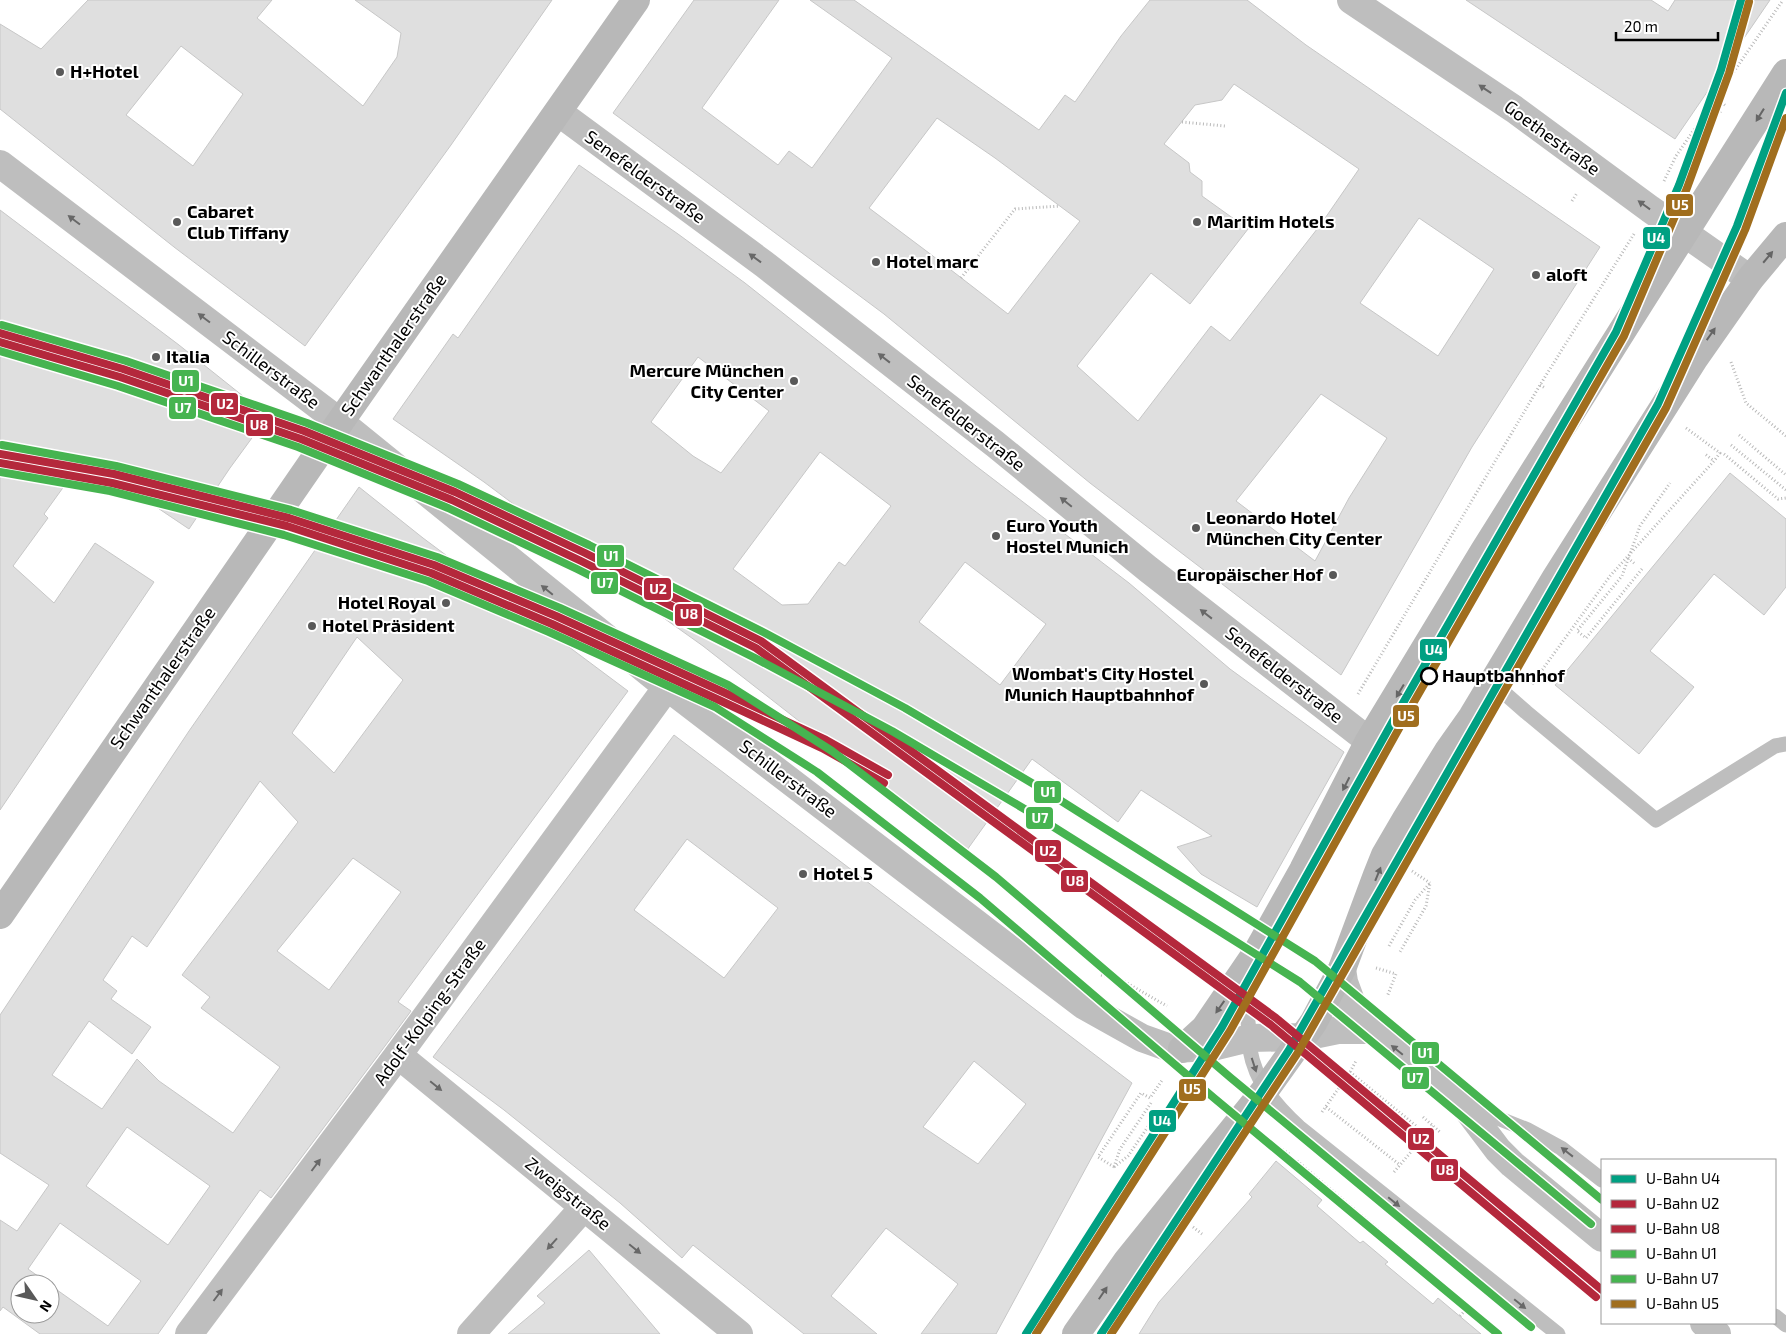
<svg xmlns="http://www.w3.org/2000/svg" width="1786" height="1334" viewBox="0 0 1786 1334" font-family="'Exo 2',sans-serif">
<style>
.building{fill:#dfdfdf;stroke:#c7c7c7;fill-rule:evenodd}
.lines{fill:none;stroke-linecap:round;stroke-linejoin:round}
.path{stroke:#b9b9b9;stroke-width:3;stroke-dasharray:1 2.5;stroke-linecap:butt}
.lane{stroke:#bebebe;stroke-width:15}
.street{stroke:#bebebe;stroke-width:28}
.secondary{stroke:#b8b8b8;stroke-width:28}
.metro-1-casing{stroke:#fff;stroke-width:11}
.metro-2-casing{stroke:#fff;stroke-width:11}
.metro-3-casing{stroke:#fff;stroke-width:11}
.metro-4-casing{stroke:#fff;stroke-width:11}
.metro-5-casing{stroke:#fff;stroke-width:11}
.metro-6-casing{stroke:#fff;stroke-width:11}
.metro-1{stroke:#00a082;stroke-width:8}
.metro-2{stroke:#b4283c;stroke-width:8}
.metro-3{stroke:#b4283c;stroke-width:8}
.metro-4{stroke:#46b450;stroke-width:8}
.metro-5{stroke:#46b450;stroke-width:8}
.metro-6{stroke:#a06e1e;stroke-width:8}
.oneway{fill:#686868}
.oneway2{fill:#656565}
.poi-dot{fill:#595959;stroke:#fff;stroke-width:2}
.stop-dot{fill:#fff;stroke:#000;stroke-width:2.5}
.labels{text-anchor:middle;stroke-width:4;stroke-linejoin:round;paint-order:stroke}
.poi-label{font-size:18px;font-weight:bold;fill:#000;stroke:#fff;text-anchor:start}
.street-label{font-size:18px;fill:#000;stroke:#fff}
.stop-label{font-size:18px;font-weight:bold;fill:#000;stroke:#fff;text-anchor:start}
.line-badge{stroke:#fff;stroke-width:2}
.badge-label{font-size:14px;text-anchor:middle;font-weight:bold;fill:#fff}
</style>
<rect width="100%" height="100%" fill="#fff"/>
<g class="building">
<path d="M88,0h184l-15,18 106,88 34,-49 4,-24 -46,-33h197l-101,145 -146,201 -131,-99 -174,-138v-85l41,25zM181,46l62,48 -50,72 -67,-51z"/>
<path d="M694,0h85l-77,108 76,57 11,-14 23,17 80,-110 -82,-58h44l185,130 26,-35 10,7 46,-66 29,-36h97l59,45 294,202 -128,200 -131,228 -251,-192 -206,-169 -184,-137 -87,-64zM1234,84l125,85 -38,55 -91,117 -19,-15 -73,95 -61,-55 74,-93 39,31 58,-75 -46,-33v-15l-12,-9 -1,-9 -25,-19 31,-39 27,-5zM937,118l58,40 85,63 -72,93 -79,-61 -60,-45zM1419,218l75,51 -56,87 -78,-53zM1321,394l66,44 -38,60 -34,63 -79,-60z"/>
<polygon points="1466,0 1651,0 1668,11 1675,0 1770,0 1675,139"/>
<path d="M579,165l99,69 67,49 231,183 153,117 101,86 114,83 -87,155 -56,-33 -24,-27 35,-11 -71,-46 -23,32 -86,-63 -65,91 -58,-43 -206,-161 -94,-67 -45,-37 -80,-60 -91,-63 60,-85 5,4zM698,357l71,54 -48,62 -28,-17 -42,-34zM820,452l71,54 -46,60 -6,-4 -31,42 -26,1 -49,-36zM965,562l81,62 -46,61 -81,-63z"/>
<polygon points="0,210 179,345 268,416 230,468 189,529 128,488 129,486 83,460 44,514 48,518 13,566 54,603 95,543 154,582 0,810"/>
<polygon points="1730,473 1786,519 1786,587 1764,615 1714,574 1650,651 1694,687 1639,754 1555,685"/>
<path d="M359,487l64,51 205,153 -230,311 13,9 -26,35 -114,152 -11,-8 -102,144h-118l-37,-27 -3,4v-91l17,11 32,-46 -49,-32v-138l189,-284zM357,637l46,43 -69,93 -42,-40zM260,781l38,41 -116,153 28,22 -9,11 79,59 -47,66 -74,-52 -22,-22 -35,50 -50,-34 37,-54 43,33 19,-27 -40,-28 6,-8 -14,-11 29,-44 15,11zM353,858l48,34 -72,98 -52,-39zM127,1127l83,59 -42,59 -82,-59zM60,1223l81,58 -33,45 -58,-41v29h-30v-30h29l-21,-15z"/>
<path d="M674,735l458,348 -136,251h-75l37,-50 -72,-56 -55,68 46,38h-73l-111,-89 -11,13 -62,-55 -116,-93 -71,-53zM687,839l91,69 -54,70 -90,-68zM974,1061l52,43 -48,60 -55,-37z"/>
<polygon points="1276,1161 1322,1200 1317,1206 1360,1243 1363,1241 1388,1262 1385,1264 1433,1304 1438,1298 1481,1334 1139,1334 1159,1302 1252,1197 1249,1194"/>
<polygon points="589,1250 660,1334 508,1334 545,1303 537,1296"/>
</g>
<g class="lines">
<g class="path">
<polyline points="1716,98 1726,106"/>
<polyline points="1182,122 1225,126"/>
<polyline points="1687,157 1713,119 1722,110"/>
<polyline points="1664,181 1676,156 1783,0"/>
<polyline points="1572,201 1577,193"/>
<polyline points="961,278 1015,209 1060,206"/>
<polyline points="1731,362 1746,403 1786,436"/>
<polyline points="1540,385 1545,388"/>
<polyline points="1686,428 1720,453 1714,461"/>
<polyline points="1739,435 1786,475"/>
<polyline points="1731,445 1786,490"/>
<polyline points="1724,454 1778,499 1786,498"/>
<polyline points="1628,558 1635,564"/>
<polyline points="1642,569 1586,638 1577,631 1622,576 1640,526 1670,483"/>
<polyline points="1532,684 1610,576 1714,461 1705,454"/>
<polyline points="1358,694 1540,385 1634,234"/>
<polyline points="1412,871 1430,883"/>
<polyline points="1389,946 1415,900 1430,883 1426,906 1400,952"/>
<polyline points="1376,968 1396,974 1387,997"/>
<polyline points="1101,975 1118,978 1167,1006"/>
<polyline points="1350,1072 1426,1134"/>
<polyline points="1183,1082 1215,1103"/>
<polyline points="1326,1107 1400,1165"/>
<polyline points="1322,1112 1350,1072 1356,1061"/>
<polyline points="1423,1117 1441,1133"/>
<polyline points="1265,1138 1289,1154"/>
<polyline points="1297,1161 1502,1334"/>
<polyline points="1114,1167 1098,1157 1141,1093 1150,1098 1163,1079"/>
<polyline points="1114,1167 1128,1156 1160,1109"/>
<polyline points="1114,1167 1120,1149 1151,1103"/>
<polyline points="1394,1172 1433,1126"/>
<polyline points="1193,1227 1202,1234"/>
<polyline points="1460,1316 1469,1306"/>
</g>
<g class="lane">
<polyline points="1493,683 1526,712 1656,820 1775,746 1786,744"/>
<path d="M1251,970c-6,21 -5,44 -1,65 0,5 -1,10 0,15 6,33 26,56 49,77l259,207"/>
<polyline points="1470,1107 1528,1130 1561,1148 1602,1180"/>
<polyline points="1775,1316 1786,1325"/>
</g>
<g class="street">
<polyline points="1351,0 1514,109 1650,209 1750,279"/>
<polyline points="558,112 764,264 995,444 1148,569 1369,741"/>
<polyline points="0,164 340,422 667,687 1083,1005 1142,1038 1173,1049 1213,1047 1250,1038 1304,1037 1338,1030 1373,1030"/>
<polyline points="1342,969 1344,982 1351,1001 1373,1030 1464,1105 1498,1150 1512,1164 1602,1238"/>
<polyline points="398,1055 739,1334"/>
<polyline points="1704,1323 1717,1334"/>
<polyline points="189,1334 398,1055 667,687"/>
<polyline points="471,1334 584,1207"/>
</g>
<g class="secondary">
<polyline points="0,915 340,422 636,0"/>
<polyline points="1182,1049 1205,1028 1257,952 1303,870 1369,741 1484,551 1641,301 1786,73"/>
<polyline points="1076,1334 1127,1261 1265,1090 1313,1023 1342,969 1377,875 1385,855 1406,819 1448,751 1472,717 1555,579 1694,359 1750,279 1786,236"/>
</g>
<g class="metro-1-casing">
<g id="metro-1">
<polyline points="1026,1334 1222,1027 1403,703 1616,332 1679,185 1721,70 1741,0"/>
<polyline points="1101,1334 1289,1050 1658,404 1737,226 1786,93"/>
</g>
</g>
<g class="metro-2-casing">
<g id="metro-2">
<polyline points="0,333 123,369 304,431 455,492 585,553 761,641 1276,1018 1602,1290"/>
<polyline points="0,454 114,474 289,518 434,565 556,616 723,692 826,740 888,775"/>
</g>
</g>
<g class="metro-3-casing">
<g id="metro-3">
<polyline points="0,342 120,377 301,439 452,500 581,561 756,648 1271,1025 1596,1297"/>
<polyline points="0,463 112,483 287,526 431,573 552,624 719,700 822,748 884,783"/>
</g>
</g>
<g class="metro-4-casing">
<g id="metro-4">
<polyline points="2,325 126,361 307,423 458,484 589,545 765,633 905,708 1047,792 1315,961 1602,1200"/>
<polyline points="2,445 116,466 291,510 437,557 560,608 728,685 832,751 996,877 1231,1078 1531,1327"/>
</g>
</g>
<g class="metro-5-casing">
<g id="metro-5">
<polyline points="0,351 118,386 298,447 448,508 577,569 753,657 892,731 1033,814 1300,982 1591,1224"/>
<polyline points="0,472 110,491 284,535 428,581 549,632 715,707 817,772 980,898 1214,1098 1498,1334"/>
</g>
</g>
<g class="metro-6-casing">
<g id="metro-6">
<polyline points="1036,1334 1230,1031 1411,707 1624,336 1687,188 1729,73 1749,2"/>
<polyline points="1111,1334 1297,1054 1666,408 1745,230 1786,118"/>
</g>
</g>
<use href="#metro-1" class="metro-1"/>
<use href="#metro-2" class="metro-2"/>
<use href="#metro-3" class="metro-3"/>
<use href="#metro-4" class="metro-4"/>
<use href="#metro-5" class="metro-5"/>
<use href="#metro-6" class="metro-6"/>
</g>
<defs><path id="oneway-solid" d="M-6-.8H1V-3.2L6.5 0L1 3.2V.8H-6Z" transform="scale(1.25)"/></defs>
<g class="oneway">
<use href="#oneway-solid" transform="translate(1485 89) rotate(-146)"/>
<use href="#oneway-solid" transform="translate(1644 205) rotate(-144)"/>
<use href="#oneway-solid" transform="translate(74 220) rotate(-143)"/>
<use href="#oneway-solid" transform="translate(755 258) rotate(-144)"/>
<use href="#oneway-solid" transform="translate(204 318) rotate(-143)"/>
<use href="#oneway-solid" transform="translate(884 358) rotate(-142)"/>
<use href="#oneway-solid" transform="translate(1066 502) rotate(-141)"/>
<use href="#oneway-solid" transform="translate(547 590) rotate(-141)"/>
<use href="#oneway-solid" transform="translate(1206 614) rotate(-142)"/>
<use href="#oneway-solid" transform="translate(1397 1050) rotate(-141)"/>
<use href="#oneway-solid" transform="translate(1254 1065) rotate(72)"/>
<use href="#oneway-solid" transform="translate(436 1086) rotate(39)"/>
<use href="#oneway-solid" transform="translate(1567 1152) rotate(-142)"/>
<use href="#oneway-solid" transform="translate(316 1165) rotate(-53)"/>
<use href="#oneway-solid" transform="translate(1394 1202) rotate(39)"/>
<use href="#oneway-solid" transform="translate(552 1244) rotate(132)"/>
<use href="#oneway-solid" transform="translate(635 1249) rotate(39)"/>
<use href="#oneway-solid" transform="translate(218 1295) rotate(-53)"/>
<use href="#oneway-solid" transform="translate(1520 1304) rotate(39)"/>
</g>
<g class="oneway2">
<use href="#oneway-solid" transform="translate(1760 115) rotate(122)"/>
<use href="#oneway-solid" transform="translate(1768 257) rotate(-50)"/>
<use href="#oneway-solid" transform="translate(1711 334) rotate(-55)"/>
<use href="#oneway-solid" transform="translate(1400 691) rotate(121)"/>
<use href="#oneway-solid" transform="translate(1346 784) rotate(117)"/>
<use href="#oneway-solid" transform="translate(1378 874) rotate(-68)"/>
<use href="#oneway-solid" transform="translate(1220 1007) rotate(125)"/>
<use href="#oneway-solid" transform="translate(1103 1293) rotate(-56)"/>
</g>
<g class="poi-dot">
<circle cx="60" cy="72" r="5"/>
<circle cx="177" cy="222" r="5"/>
<circle cx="1197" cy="222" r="5"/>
<circle cx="876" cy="262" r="5"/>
<circle cx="1536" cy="275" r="5"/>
<circle cx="156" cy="357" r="5"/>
<circle cx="794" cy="381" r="5"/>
<circle cx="1196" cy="528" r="5"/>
<circle cx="996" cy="536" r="5"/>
<circle cx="1333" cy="575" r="5"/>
<circle cx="446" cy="603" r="5"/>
<circle cx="312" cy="626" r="5"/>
<circle cx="1204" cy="684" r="5"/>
<circle cx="803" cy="874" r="5"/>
</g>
<circle class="stop-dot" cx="1429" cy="676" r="8"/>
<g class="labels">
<g class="poi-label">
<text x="70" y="78">H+Hotel</text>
<text x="187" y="218">Cabaret<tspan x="187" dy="21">Club Tiffany</tspan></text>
<text x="1207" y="228">Maritim Hotels</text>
<text x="886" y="268">Hotel marc</text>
<text x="1546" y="281">aloft</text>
<text x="166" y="363">Italia</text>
<text x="784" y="377" text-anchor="end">Mercure München<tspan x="784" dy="21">City Center</tspan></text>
<text x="1206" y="524">Leonardo Hotel<tspan x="1206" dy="21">München City Center</tspan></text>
<text x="1006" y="532">Euro Youth<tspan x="1006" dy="21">Hostel Munich</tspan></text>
<text x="1323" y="581" text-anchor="end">Europäischer Hof</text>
<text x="436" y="609" text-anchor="end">Hotel Royal</text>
<text x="322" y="632">Hotel Präsident</text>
<text x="1194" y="680" text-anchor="end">Wombat's City Hostel<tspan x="1194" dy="21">Munich Hauptbahnhof</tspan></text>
<text x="813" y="880">Hotel 5</text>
</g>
<g class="street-label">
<text transform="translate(1552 138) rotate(36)" y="6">Goethestraße</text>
<text transform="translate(645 177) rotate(36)" y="6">Senefelderstraße</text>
<text transform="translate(394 345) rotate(-55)" y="6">Schwanthalerstraße</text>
<text transform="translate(271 370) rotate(37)" y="6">Schillerstraße</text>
<text transform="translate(966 423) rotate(38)" y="6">Senefelderstraße</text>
<text transform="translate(1284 675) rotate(38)" y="6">Senefelderstraße</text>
<text transform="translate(163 678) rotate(-55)" y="6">Schwanthalerstraße</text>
<text transform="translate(788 779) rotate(37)" y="6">Schillerstraße</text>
<text transform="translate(430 1012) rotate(-54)" y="6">Adolf-Kolping-Straße</text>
<text transform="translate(568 1194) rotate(39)" y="6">Zweigstraße</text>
</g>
<g class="stop-label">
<text x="1442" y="682">Hauptbahnhof</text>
</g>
</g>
<g class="line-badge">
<rect x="1665" y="193" width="29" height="24" rx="5" fill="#a06e1e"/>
<rect x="1642" y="226" width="29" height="24" rx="5" fill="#00a082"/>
<rect x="171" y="369" width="29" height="24" rx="5" fill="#46b450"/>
<rect x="210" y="392" width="29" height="24" rx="5" fill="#b4283c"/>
<rect x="168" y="396" width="29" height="24" rx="5" fill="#46b450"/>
<rect x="245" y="413" width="29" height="24" rx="5" fill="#b4283c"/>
<rect x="596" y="544" width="29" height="24" rx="5" fill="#46b450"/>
<rect x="590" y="571" width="29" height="24" rx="5" fill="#46b450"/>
<rect x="643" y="577" width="29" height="24" rx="5" fill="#b4283c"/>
<rect x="674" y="603" width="29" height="24" rx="5" fill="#b4283c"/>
<rect x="1419" y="638" width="29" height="24" rx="5" fill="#00a082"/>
<rect x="1392" y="704" width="28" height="24" rx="5" fill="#a06e1e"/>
<rect x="1033" y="780" width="29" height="24" rx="5" fill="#46b450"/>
<rect x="1025" y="806" width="29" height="24" rx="5" fill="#46b450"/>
<rect x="1034" y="839" width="28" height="24" rx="5" fill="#b4283c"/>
<rect x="1060" y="869" width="29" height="24" rx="5" fill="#b4283c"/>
<rect x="1411" y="1041" width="29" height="24" rx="5" fill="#46b450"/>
<rect x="1401" y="1066" width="29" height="24" rx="5" fill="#46b450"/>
<rect x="1178" y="1078" width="29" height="24" rx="5" fill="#a06e1e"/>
<rect x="1148" y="1109" width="29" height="24" rx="5" fill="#00a082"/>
<rect x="1407" y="1127" width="28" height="24" rx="5" fill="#b4283c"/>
<rect x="1430" y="1158" width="29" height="24" rx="5" fill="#b4283c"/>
</g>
<g class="badge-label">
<text x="1680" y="210">U5</text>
<text x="1656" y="243">U4</text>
<text x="186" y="386">U1</text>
<text x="225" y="409">U2</text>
<text x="183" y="413">U7</text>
<text x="259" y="430">U8</text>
<text x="611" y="561">U1</text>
<text x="605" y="588">U7</text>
<text x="658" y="594">U2</text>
<text x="689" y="619">U8</text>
<text x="1434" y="655">U4</text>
<text x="1406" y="721">U5</text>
<text x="1048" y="797">U1</text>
<text x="1040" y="823">U7</text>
<text x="1048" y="856">U2</text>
<text x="1075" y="886">U8</text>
<text x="1425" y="1058">U1</text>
<text x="1415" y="1083">U7</text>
<text x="1192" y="1094">U5</text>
<text x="1162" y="1126">U4</text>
<text x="1421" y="1144">U2</text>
<text x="1445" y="1175">U8</text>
</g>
<rect x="1601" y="1159" width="175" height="165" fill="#ffffff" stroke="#999999"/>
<rect x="1611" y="1175" width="25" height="8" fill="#00a082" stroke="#999999"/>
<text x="1646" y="1184" font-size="15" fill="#000000">U-Bahn U4</text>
<rect x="1611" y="1200" width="25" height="8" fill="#b4283c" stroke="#999999"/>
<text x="1646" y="1209" font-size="15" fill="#000000">U-Bahn U2</text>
<rect x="1611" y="1225" width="25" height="8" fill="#b4283c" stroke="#999999"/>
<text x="1646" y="1234" font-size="15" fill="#000000">U-Bahn U8</text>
<rect x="1611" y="1250" width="25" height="8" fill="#46b450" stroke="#999999"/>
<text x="1646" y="1259" font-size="15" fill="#000000">U-Bahn U1</text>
<rect x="1611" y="1275" width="25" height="8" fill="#46b450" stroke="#999999"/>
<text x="1646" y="1284" font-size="15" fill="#000000">U-Bahn U7</text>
<rect x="1611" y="1300" width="25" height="8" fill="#a06e1e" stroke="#999999"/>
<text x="1646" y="1309" font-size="15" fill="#000000">U-Bahn U5</text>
<g transform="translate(35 1299) rotate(124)"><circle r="24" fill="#ffffff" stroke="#999999"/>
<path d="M0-4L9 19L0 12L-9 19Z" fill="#595959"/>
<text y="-8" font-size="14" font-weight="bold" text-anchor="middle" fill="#000000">N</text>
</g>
<path d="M1616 32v8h102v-8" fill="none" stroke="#000000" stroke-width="2.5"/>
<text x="1624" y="32" font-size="15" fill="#000000" stroke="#ffffff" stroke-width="4" paint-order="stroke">20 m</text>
</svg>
